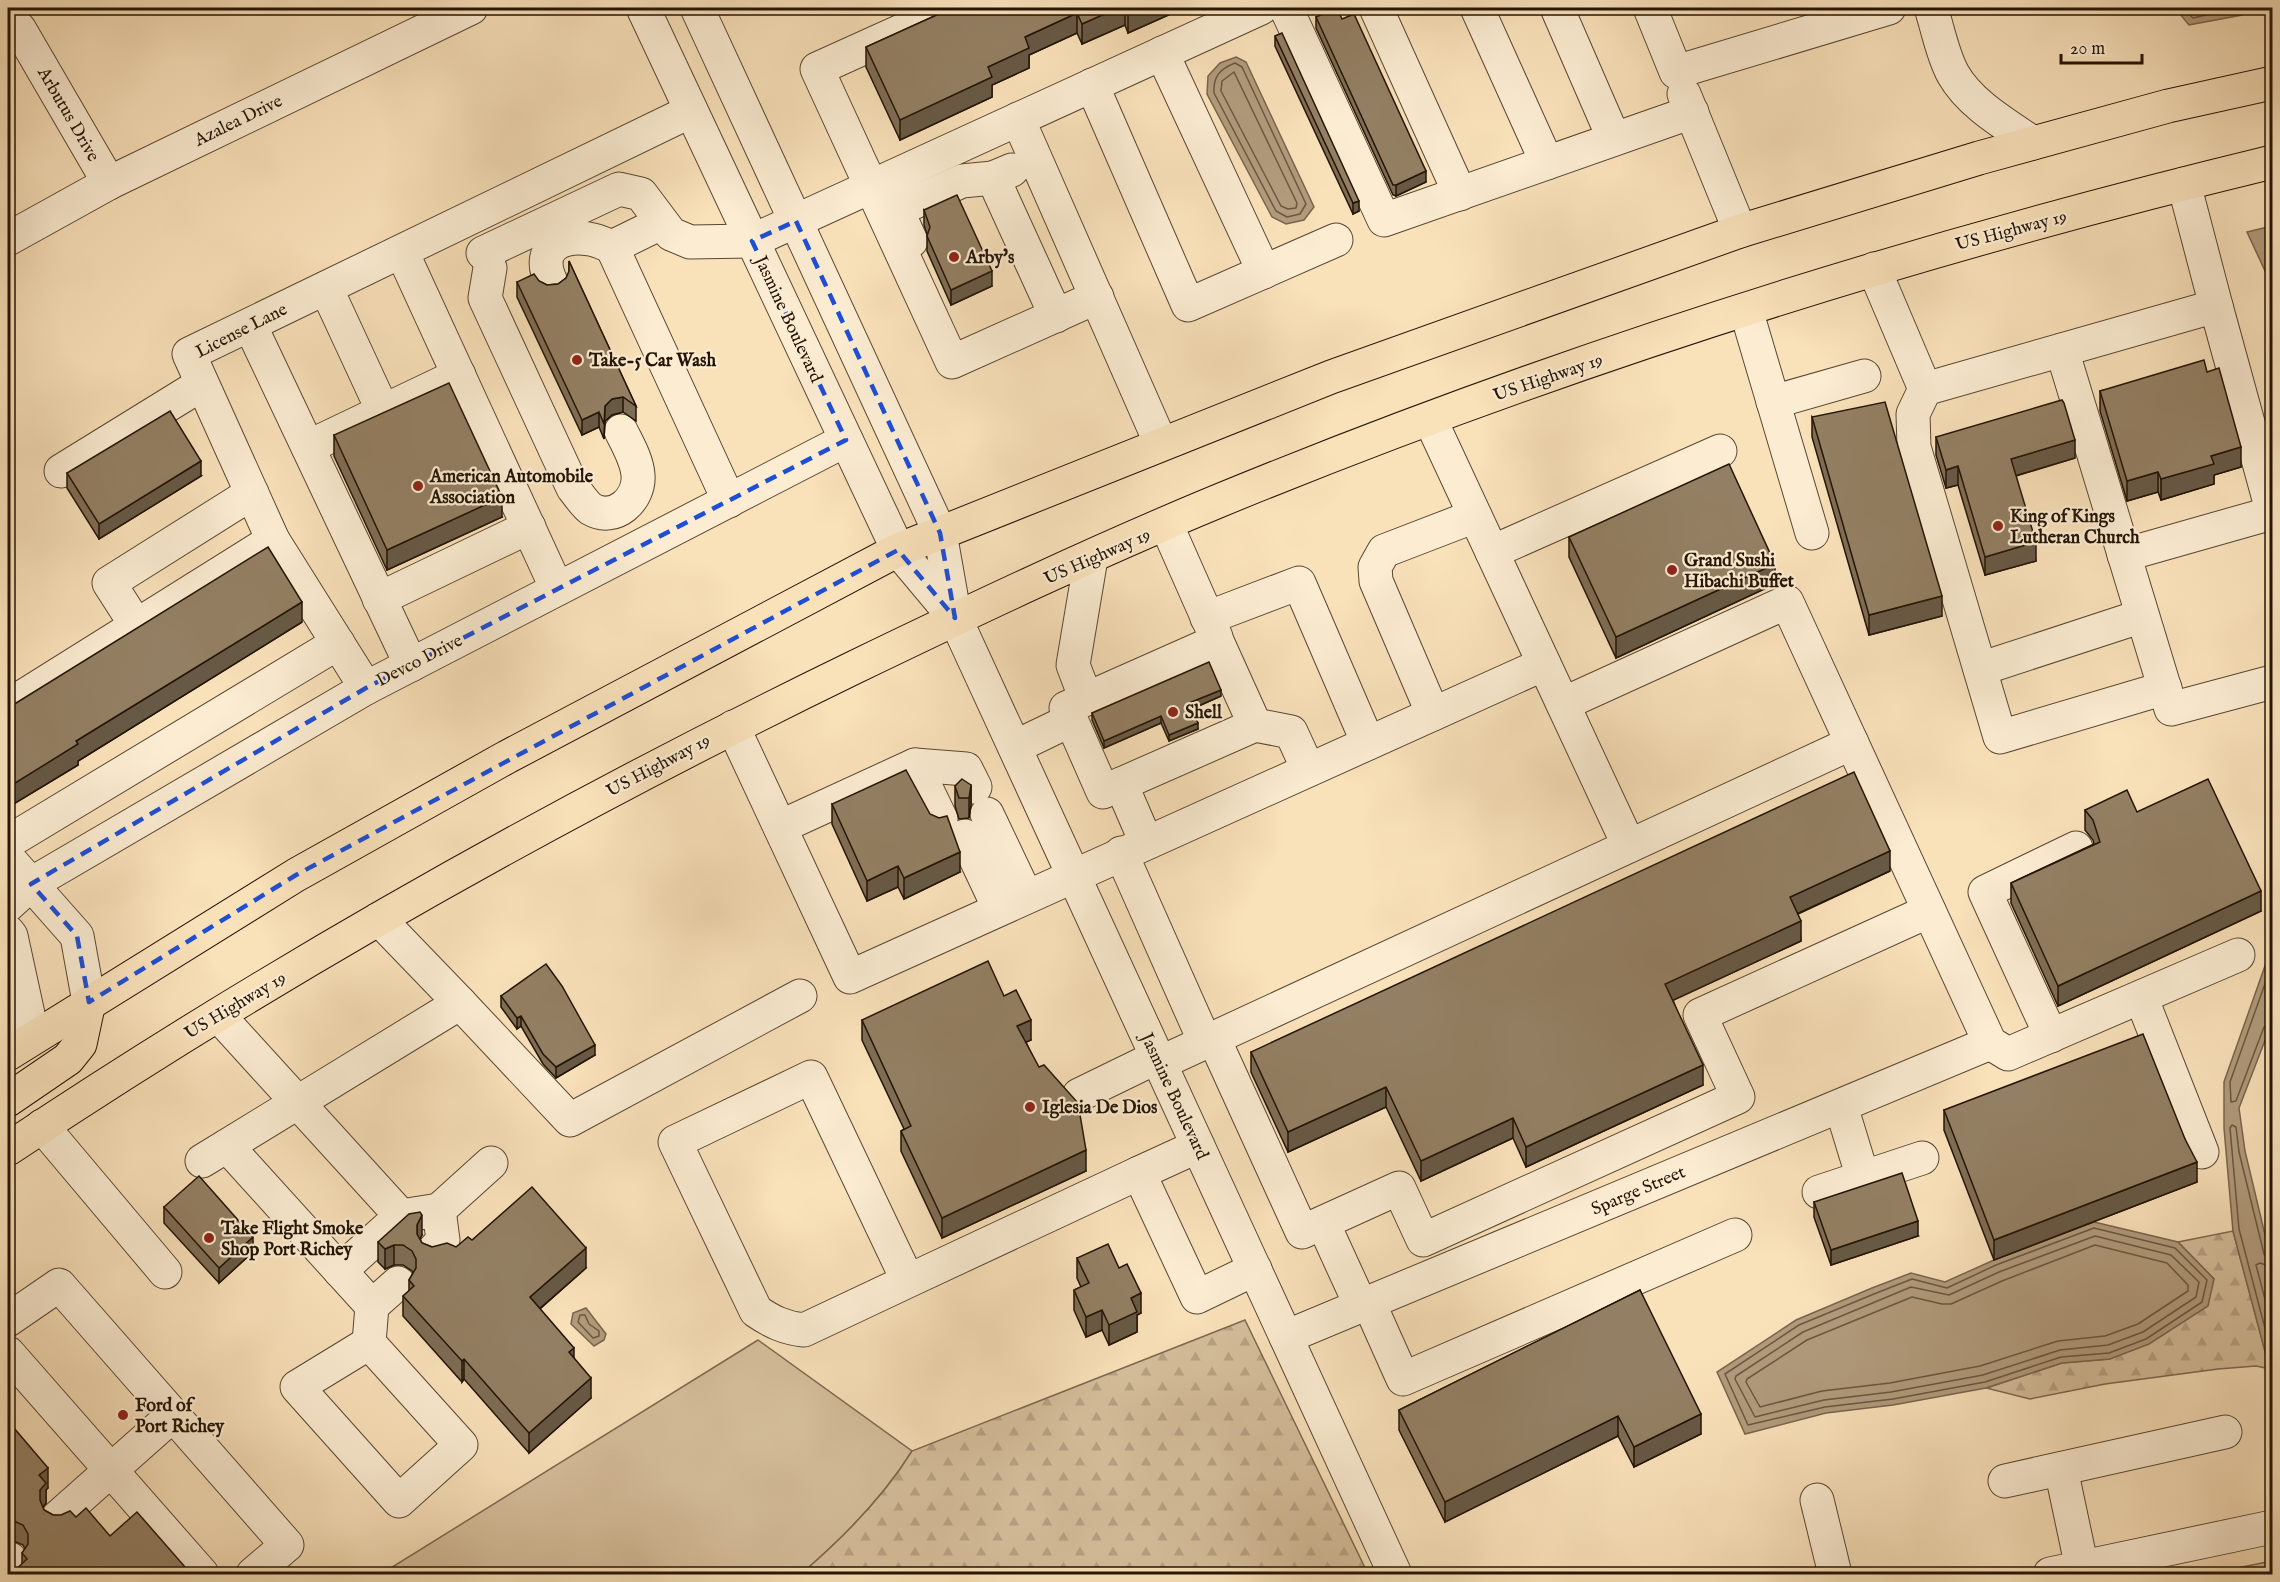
<svg xmlns="http://www.w3.org/2000/svg" width="2280" height="1582" viewBox="0 0 2280 1582" font-family="'IM FELL English',serif">
<style>
.grass{fill:#d5be9b;stroke:#7c6950;stroke-width:1.5}
.forest{fill:url(#forest-firs);stroke:#7c6950;stroke-width:1.5}
.park{fill:url(#park-tufts);stroke:#7c6950;stroke-width:1.5}
.water{fill:#b19b7c;stroke:#79654c;stroke-width:1.5}
.lines{fill:none;stroke-linecap:round;stroke-linejoin:round}
.shore{stroke:#6a5840;stroke-width:1.5}
.minor-casing{stroke:#594732;stroke-width:35}
.highway-casing{stroke:#241405;stroke-width:35}
.minor{stroke:#fbecd2;stroke-width:33}
.highway{stroke:#f9e1ba;stroke-width:33}
.wall{fill:#7e6d55;stroke:#241405;stroke-width:1.5}
.shaded-wall{fill:#675945;stroke:#241405;stroke-width:1.5}
.building{fill:#937f63;stroke:#241405;stroke-width:1.5}
.marked{fill:none;stroke:#1d4ed8;stroke-width:4.5;stroke-dasharray:12 8;stroke-linejoin:round}
.poi-dot{fill:#8f2418;stroke:#fbecd2;stroke-width:2}
.labels{text-anchor:middle;stroke-width:4.5;stroke-linejoin:round;paint-order:stroke}
.street-label{font-size:18px;fill:#241405;stroke:#fbecd2}
.poi-label{font-size:18px;font-weight:bold;fill:#241405;stroke:#fbecd2;text-anchor:start}
</style>
<defs>
<pattern id="forest-firs" width="22" height="20" patternUnits="userSpaceOnUse" patternTransform="scale(1.5)"><rect width="22" height="20" fill="#d5be9b"/><path d="M5 1l3.5 6h-7zM16 11l3.5 6h-7z" fill="#b7a284"/></pattern>
<pattern id="park-tufts" width="24" height="20" patternUnits="userSpaceOnUse" patternTransform="scale(1.5)"><rect width="24" height="20" fill="#d5be9b"/><path d="M3 7l-1-3M5 7V3M7 7l1-3M15 17l-1-3M17 17v-4M19 17l1-3" fill="none" stroke="#b7a284"/></pattern>
</defs>
<rect width="100%" height="100%" fill="#f9e1ba"/>
<filter id="stains"><feTurbulence type="fractalNoise" baseFrequency=".00333" numOctaves="4"/><feColorMatrix values="0 0 0 0 .2 0 0 0 0 .09 0 0 0 0 .02 0 0 0 .5 -.17"/></filter>
<radialGradient id="worn" r=".72"><stop offset=".6" stop-color="#630" stop-opacity="0"/><stop offset="1" stop-color="#630" stop-opacity=".3"/></radialGradient>
<path class="grass" d="M758,1340l154,111c-29,47 -69,87 -111,123h-420z"/>
<g class="forest">
<polygon points="2233,1231 2270,1369 2256,1366 2218,1369 2105,1384 2030,1399 1986,1388 2062,1363 2110,1359 2214,1279 2178,1242"/>
<path d="M1245,1320l123,254h-567c42,-36 82,-76 111,-123z"/>
</g>
<polygon class="park" points="2272,1561 2272,1574 2208,1574"/>
<g class="water">
<polygon points="2175,8 2243,8 2242,15 2189,25"/>
<polygon points="1236,57 1246,62 1314,207 1304,220 1286,224 1272,217 1207,94 1208,76 1220,63"/>
<polygon points="2272,226 2272,286 2247,232"/>
<polygon points="2272,946 2272,1022 2239,1108 2245,1151 2272,1264 2272,1378 2233,1231 2224,1128 2224,1082"/>
<polygon points="2094,1222 2178,1242 2214,1279 2208,1306 2149,1344 2110,1359 2062,1363 1986,1388 1893,1405 1826,1413 1745,1434 1717,1372 1796,1320 1872,1288 1911,1273 1945,1282 1994,1260"/>
<polygon points="586,1308 606,1334 604,1340 594,1346 571,1324 573,1313"/>
</g>
<g class="lines">
<g class="shore">
<polyline points="2182,8 2193,18 2237,8"/>
<path d="M1235,63l7,4 64,137 -6,10 -13,3 -11,-6 -62,-118c-1,-17 6,-24 21,-30z"/>
<polygon points="1234,72 1297,203 1296,208 1288,209 1281,206 1221,91 1222,81"/>
<polyline points="2272,964 2230,1082 2231,1102 2236,1101 2264,1027 2272,1023"/>
<polygon points="2094,1228 2175,1248 2207,1280 2202,1302 2146,1339 2109,1353 2061,1357 1985,1382 1893,1399 1825,1407 1748,1425 1725,1374 1799,1325 1874,1294 1912,1279 1947,1288 1996,1265"/>
<polygon points="2095,1236 2171,1255 2199,1282 2196,1297 2143,1332 2108,1345 2060,1350 1983,1375 1891,1392 1824,1400 1755,1417 1735,1379 1736,1376 1803,1332 1911,1287 1949,1295 1999,1272"/>
<polygon points="2095,1245 2167,1263 2188,1285 2188,1291 2138,1324 2105,1336 2058,1341 1980,1366 1890,1383 1822,1391 1760,1407 1746,1382 1747,1379 1807,1340 1912,1297 1942,1304 1951,1304 2002,1281"/>
<polyline points="2272,1259 2264,1254 2239,1152 2236,1127 2232,1125 2230,1128 2239,1229 2272,1355"/>
<polyline points="2272,1267 2260,1263 2256,1265 2272,1326"/>
<polygon points="580,1315 585,1315 589,1324 599,1331 599,1336 593,1338 578,1322"/>
</g>
<g class="minor-casing">
<g id="minor">
<polyline points="643,8 898,550 955,618"/>
<polyline points="697,8 940,533 955,618 1395,1574"/>
<polyline points="952,8 817,69 952,362 1097,297"/>
<polyline points="1286,8 1384,220 1692,112"/>
<polyline points="1376,8 1460,194"/>
<polyline points="1477,8 1547,163"/>
<polyline points="1557,8 1614,139"/>
<polyline points="1650,8 1676,72 1889,8"/>
<path d="M1931,8c7,21 11,46 22,66 17,30 52,50 80,69"/>
<polyline points="8,16 20,30 109,183"/>
<polyline points="1162,53 1264,272"/>
<polyline points="1092,85 1188,305 1336,240"/>
<polyline points="1684,94 1740,231"/>
<polyline points="1018,119 1161,444"/>
<polyline points="1012,170 993,178 1056,316"/>
<polyline points="2184,184 2216,306"/>
<polyline points="8,239 109,183 471,8"/>
<polyline points="911,241 897,210 962,181 993,178"/>
<polyline points="612,247 729,501"/>
<polyline points="402,252 557,589"/>
<polyline points="483,253 619,189 641,194 671,234 690,242 752,241 1261,8"/>
<path d="M490,268l-5,30 88,190c5,6 12,17 18,21 24,14 49,-10 47,-34 -1,-15 -10,-30 -17,-44"/>
<polyline points="1874,269 1925,389"/>
<path d="M551,282c-15,-32 7,-48 38,-43 8,1 16,5 23,8l49,-24"/>
<polyline points="326,288 383,411"/>
<polyline points="1746,310 1812,533"/>
<polyline points="250,325 411,665"/>
<polyline points="2062,350 2171,709 2272,682"/>
<polyline points="1773,402 1864,376"/>
<polyline points="1430,419 1629,846"/>
<polyline points="308,447 459,375"/>
<polyline points="61,471 202,384"/>
<polyline points="1166,524 1216,637"/>
<polyline points="1492,552 1720,451"/>
<polyline points="2124,555 2272,513"/>
<polyline points="379,599 529,527"/>
<polyline points="1207,618 1299,583 1368,743"/>
<polyline points="136,625 109,583 252,493"/>
<polygon points="1217,641 1255,725 1103,792 1066,708"/>
<polyline points="1980,669 2142,616"/>
<polyline points="366,688 273,540 189,354 691,111"/>
<polyline points="2165,688 2000,737 1914,447 1913,414 1925,389 2216,306 2272,510"/>
<polyline points="1086,699 1073,665 1091,558"/>
<polyline points="1563,704 1787,602 1990,1043 2008,1054 2238,955"/>
<polyline points="8,706 273,540"/>
<polyline points="1433,714 1376,581 1375,567 1384,551 1475,516"/>
<polyline points="1255,725 1291,732 1308,769"/>
<polyline points="733,727 850,977 1544,664"/>
<polyline points="1015,747 1071,720"/>
<polyline points="915,765 941,819"/>
<polyline points="1121,784 1146,842"/>
<polyline points="987,814 1026,896"/>
<polyline points="780,827 915,765 966,769 975,787"/>
<polyline points="965,836 999,908"/>
<polyline points="8,842 338,643"/>
<polyline points="1121,853 1205,1042"/>
<polyline points="8,858 77,936 89,1002"/>
<polyline points="8,905 31,884 366,688 846,440"/>
<polyline points="379,919 460,1003"/>
<polyline points="8,932 11,936 33,1037"/>
<polyline points="2141,997 2202,1152"/>
<polyline points="218,1015 401,1216 340,1271"/>
<polyline points="2051,1036 1985,892 2076,848"/>
<polyline points="1214,1039 1302,1232 1399,1188 1423,1240 1738,1097 1700,1015 1929,911"/>
<polyline points="1160,1063 1852,743"/>
<polyline points="1079,1095 1157,1057"/>
<polyline points="1841,1106 1863,1178"/>
<polyline points="42,1126 165,1272"/>
<polyline points="227,1146 372,1306 369,1343"/>
<polyline points="202,1161 460,1003 570,1120 800,996"/>
<polyline points="1139,1173 1198,1146"/>
<polyline points="1819,1192 1922,1158"/>
<polyline points="439,1210 491,1163"/>
<polyline points="401,1216 439,1210 443,1240 435,1249"/>
<polyline points="1323,1223 1361,1306"/>
<path d="M908,1281l-104,49c-19,-2 -32,-8 -48,-19l-81,-169 136,-65 97,204 231,-108 58,124 58,-28"/>
<polyline points="1369,1303 1403,1379 1735,1235"/>
<polyline points="372,1306 398,1283"/>
<polyline points="8,1320 59,1285 287,1545 253,1574"/>
<polyline points="1286,1337 1990,1043"/>
<polygon points="369,1343 461,1445 399,1501 297,1387"/>
<polyline points="8,1353 202,1574"/>
<polyline points="2061,1469 2082,1568"/>
<polyline points="2005,1481 2225,1432"/>
<polyline points="1817,1500 1835,1574"/>
<polyline points="58,1517 173,1415"/>
<polyline points="8,1561 10,1559"/>
<polyline points="2050,1574 2272,1527"/>
</g>
</g>
<g class="highway-casing">
<g id="highway">
<polyline points="8,1054 296,875 507,757 898,550 1331,377 1740,231 1979,158 2168,106 2272,83"/>
<polyline points="8,1100 68,1059 80,1044 89,1002"/>
<path d="M8,1149c270,-180 553,-339 845,-481 120,-58 240,-115 363,-166 342,-141 697,-253 1056,-340"/>
</g>
</g>
<use href="#minor" class="minor"/>
<use href="#highway" class="highway"/>
</g>
<g class="wall">
<polygon points="952,8 1184,8 1128,33 1125,25 1082,44 1077,33 1029,55 1029,68 992,85 992,97 900,140 866,67 866,47"/>
<polygon points="1316,17 1342,19 1426,182 1396,196 1393,195 1316,28"/>
<polygon points="1275,36 1359,211 1353,214 1275,46"/>
<polygon points="924,210 992,286 951,305 927,251 927,234 924,225"/>
<polygon points="569,261 636,406 636,421 623,412 612,415 605,421 604,439 599,427 582,435 517,297 517,282 539,281 547,285 558,284 566,278 569,272"/>
<polygon points="2207,372 2241,467 2214,475 2214,484 2161,500 2158,492 2127,501 2100,411 2100,391"/>
<polygon points="1812,417 1942,616 1869,635 1812,437"/>
<polygon points="334,435 502,517 387,570 334,456"/>
<polygon points="1936,437 2075,458 2016,476 2036,561 1985,575 1958,485 1946,488 1936,455"/>
<polygon points="67,473 201,476 99,539 67,488"/>
<polygon points="1569,537 1775,584 1616,658 1569,557"/>
<polygon points="302,622 78,761 78,765 12,805 8,797 8,708"/>
<polygon points="1221,696 1192,709 1198,729 1169,741 1161,723 1104,748 1092,720 1092,713"/>
<polygon points="971,785 971,805 969,818 959,819 955,806 955,786"/>
<polygon points="832,804 960,872 904,899 898,887 867,901 832,824"/>
<polygon points="2085,810 2137,812 2261,911 2058,1006 2011,903 2011,883 2094,844 2093,840 2085,830"/>
<polygon points="1890,871 1798,914 1801,941 1673,1000 1703,1085 1526,1167 1513,1138 1421,1181 1386,1107 1288,1152 1251,1072 1251,1052"/>
<polygon points="501,996 595,1055 556,1078 543,1064 521,1026 517,1029 501,1007"/>
<polygon points="1004,996 1031,1040 1026,1042 1086,1171 942,1238 901,1151 901,1131 904,1129 862,1040 862,1020"/>
<polygon points="1944,1110 2185,1139 2197,1182 1994,1260 1944,1130"/>
<polygon points="1814,1202 1918,1236 1831,1265 1814,1217"/>
<polygon points="164,1207 253,1252 219,1283 164,1223"/>
<polygon points="422,1235 420,1239 422,1243 432,1247 456,1247 472,1240 586,1268 540,1309 574,1358 591,1398 529,1453 464,1379 462,1382 403,1316 403,1296 409,1291 409,1280 413,1273 412,1271 403,1265 394,1265 385,1269 378,1262 378,1242"/>
<polygon points="1077,1258 1119,1268 1141,1313 1137,1315 1137,1332 1109,1345 1102,1330 1086,1337 1074,1310 1074,1290 1081,1287 1077,1278"/>
<polygon points="1640,1290 1701,1434 1634,1467 1618,1436 1445,1522 1399,1430 1399,1410"/>
<polygon points="8,1421 48,1488 46,1490 46,1503 43,1507 44,1510 53,1515 76,1517 110,1536 192,1575 22,1564 22,1553 25,1549 23,1545 14,1541 8,1541"/>
</g>
<g class="shaded-wall">
<polygon points="1118,8 1125,8 1125,25 1082,44 1082,24"/>
<polygon points="1140,8 1184,8 1128,33 1128,13"/>
<polygon points="1077,13 1077,33 1029,55 1029,68 992,85 992,97 900,140 900,120 988,67 1025,37"/>
<polygon points="1426,171 1426,182 1396,196 1396,185"/>
<polygon points="1359,201 1359,211 1353,214 1353,203"/>
<polygon points="992,271 992,286 951,305 951,290"/>
<polygon points="623,397 623,412 612,415 605,421 604,439 605,406 612,399"/>
<polygon points="599,412 599,427 582,435 582,420"/>
<polygon points="2075,440 2075,458 2011,477 2011,459"/>
<polygon points="2241,447 2241,467 2214,475 2214,484 2161,500 2161,479 2211,456"/>
<polygon points="201,461 201,476 99,539 99,524"/>
<polygon points="1958,466 1958,485 1946,488 1946,470"/>
<polygon points="2158,472 2158,492 2127,501 2127,481"/>
<polygon points="502,497 502,517 387,570 387,550"/>
<polygon points="2036,542 2036,561 1985,575 1985,557"/>
<polygon points="1775,564 1775,584 1616,658 1616,637"/>
<polygon points="1942,596 1942,616 1869,635 1869,615"/>
<polygon points="302,602 302,622 78,761 78,765 12,805 12,785 76,741"/>
<polygon points="1221,690 1221,696 1189,710 1189,703"/>
<polygon points="1161,716 1161,723 1104,748 1104,741"/>
<polygon points="1198,723 1198,729 1169,741 1169,735"/>
<polygon points="971,785 971,805 969,818 969,798"/>
<polygon points="1890,851 1890,871 1790,917 1790,897"/>
<polygon points="960,852 960,872 904,899 904,878"/>
<polygon points="898,866 898,887 867,901 867,881"/>
<polygon points="2261,891 2261,911 2058,1006 2058,986"/>
<polygon points="1801,921 1801,941 1665,1004 1665,984"/>
<polygon points="521,1016 521,1026 517,1029 517,1018"/>
<polygon points="1031,1020 1031,1040 1017,1046 1017,1026"/>
<polygon points="595,1045 595,1055 556,1078 556,1067"/>
<polygon points="1703,1065 1703,1085 1526,1167 1526,1147"/>
<polygon points="1386,1087 1386,1107 1288,1152 1288,1132"/>
<polygon points="1513,1118 1513,1138 1421,1181 1421,1161"/>
<polygon points="1086,1150 1086,1171 942,1238 942,1218"/>
<polygon points="2197,1162 2197,1182 1994,1260 1994,1240"/>
<polygon points="422,1215 422,1235 417,1245 417,1225"/>
<polygon points="1918,1221 1918,1236 1831,1265 1831,1250"/>
<polygon points="253,1237 253,1252 219,1283 219,1268"/>
<polygon points="394,1245 394,1265 385,1269 385,1249"/>
<polygon points="586,1248 586,1268 530,1317 530,1297"/>
<polygon points="1141,1293 1141,1313 1137,1315 1137,1332 1109,1345 1109,1325 1131,1298"/>
<polygon points="1102,1310 1102,1330 1086,1337 1086,1317"/>
<polygon points="574,1348 574,1368 569,1352"/>
<polygon points="464,1359 464,1379 462,1382 462,1361"/>
<polygon points="591,1378 591,1398 529,1453 529,1433"/>
<polygon points="1701,1414 1701,1434 1634,1467 1634,1447"/>
<polygon points="1618,1416 1618,1436 1445,1522 1445,1502"/>
<polygon points="48,1468 48,1488 46,1490 46,1503 40,1511 40,1520 39,1475"/>
</g>
<g class="building">
<polygon points="952,8 1118,8 1082,24 1077,13 1025,37 1029,48 988,67 992,77 900,120 866,47"/>
<polygon points="1126,8 1140,8 1128,13"/>
<polygon points="1337,8 1342,19 1354,14 1426,171 1396,185 1393,185 1316,17"/>
<polygon points="1282,33 1359,201 1353,203 1275,36"/>
<polygon points="957,195 992,271 951,290 927,236 930,227 924,210"/>
<polygon points="569,261 636,406 623,397 612,399 605,406 604,424 599,412 582,420 517,282 534,274 539,281 547,285 558,284 566,278 569,271"/>
<polygon points="2204,360 2207,372 2219,368 2241,447 2211,456 2214,464 2161,479 2158,472 2127,481 2100,391"/>
<polygon points="449,383 502,497 387,550 334,435"/>
<polygon points="2062,400 2064,403 2075,440 2011,459 2036,542 1985,557 1958,466 1946,470 1936,437"/>
<polygon points="1885,402 1942,596 1869,615 1812,417"/>
<polygon points="170,411 201,461 99,524 67,473"/>
<polygon points="1729,464 1775,564 1616,637 1569,537"/>
<polygon points="268,547 302,602 76,741 78,744 12,785 8,777 8,708"/>
<polygon points="1209,662 1221,690 1189,703 1198,723 1169,735 1161,716 1104,741 1092,713"/>
<polygon points="906,770 930,814 939,818 947,816 960,852 904,878 898,866 867,881 832,804"/>
<polygon points="1854,772 1890,851 1790,897 1801,921 1665,984 1703,1065 1526,1147 1513,1118 1421,1161 1386,1087 1288,1132 1251,1052"/>
<polygon points="962,779 971,785 969,798 959,798 955,786"/>
<polygon points="2208,779 2261,891 2058,986 2011,883 2100,842 2093,820 2085,810 2127,790 2137,812"/>
<polygon points="988,961 1004,996 1016,990 1031,1020 1017,1026 1039,1067 1044,1065 1078,1103 1086,1150 942,1218 901,1131 911,1126 862,1020"/>
<polygon points="546,964 562,986 595,1045 556,1067 543,1054 521,1016 517,1018 501,996"/>
<polygon points="2143,1034 2185,1139 2197,1162 1994,1240 1944,1110"/>
<polygon points="1902,1173 1918,1221 1831,1250 1814,1202"/>
<polygon points="199,1176 253,1237 219,1268 164,1207"/>
<polygon points="532,1187 586,1248 530,1297 574,1348 569,1352 591,1378 529,1433 464,1359 462,1361 403,1296 414,1286 409,1280 416,1268 416,1259 412,1251 403,1245 394,1245 385,1249 378,1242 409,1214 420,1212 422,1215 417,1225 417,1234 422,1243 432,1247 447,1243 456,1247 468,1237 472,1240"/>
<polygon points="1108,1244 1119,1268 1127,1264 1141,1293 1131,1298 1137,1312 1109,1325 1102,1310 1086,1317 1074,1290 1089,1283 1077,1258"/>
<polygon points="1640,1290 1701,1414 1634,1447 1618,1416 1445,1502 1399,1410"/>
<polygon points="8,1421 48,1468 39,1475 46,1483 40,1490 40,1500 44,1510 53,1515 61,1515 70,1511 76,1517 86,1508 110,1536 137,1512 192,1575 10,1575 27,1559 22,1553 28,1544 28,1534 23,1525 14,1521 8,1521"/>
</g>
<path class="marked" d="M796,221l144,312 15,85 -57,-68 -602,325 -207,127 -12,-66 -46,-52 335,-196 480,-248 -94,-199z"/>
<g class="poi-dot">
<circle cx="954" cy="257" r="6"/>
<circle cx="577" cy="360" r="6"/>
<circle cx="418" cy="486" r="6"/>
<circle cx="1998" cy="526" r="6"/>
<circle cx="1672" cy="570" r="6"/>
<circle cx="1173" cy="712" r="6"/>
<circle cx="1030" cy="1107" r="6"/>
<circle cx="209" cy="1238" r="6"/>
<circle cx="123" cy="1415" r="6"/>
</g>
<g class="labels">
<g class="street-label">
<text transform="translate(69 114) rotate(60)" y="6">Arbutus Drive</text>
<text transform="translate(238 120) rotate(-26)" y="6">Azalea Drive</text>
<text transform="translate(2011 230) rotate(-15)" y="6">US Highway 19</text>
<text transform="translate(789 319) rotate(65)" y="6">Jasmine Boulevard</text>
<text transform="translate(241 330) rotate(-27)" y="6">License Lane</text>
<text transform="translate(1548 377) rotate(-19)" y="6">US Highway 19</text>
<text transform="translate(1097 556) rotate(-24)" y="6">US Highway 19</text>
<text transform="translate(419 660) rotate(-27)" y="6">Devco Drive</text>
<text transform="translate(658 765) rotate(-28)" y="6">US Highway 19</text>
<text transform="translate(235 1005) rotate(-31)" y="6">US Highway 19</text>
<text transform="translate(1175 1096) rotate(65)" y="6">Jasmine Boulevard</text>
<text transform="translate(1638 1190) rotate(-23)" y="6">Sparge Street</text>
</g>
<g class="poi-label">
<text x="966" y="263">Arby's</text>
<text x="589" y="366">Take-5 Car Wash</text>
<text x="430" y="482">American Automobile<tspan x="430" dy="21">Association</tspan></text>
<text x="2010" y="522">King of Kings<tspan x="2010" dy="21">Lutheran Church</tspan></text>
<text x="1684" y="566">Grand Sushi<tspan x="1684" dy="21">Hibachi Buffet</tspan></text>
<text x="1185" y="718">Shell</text>
<text x="1042" y="1113">Iglesia De Dios</text>
<text x="221" y="1234">Take Flight Smoke<tspan x="221" dy="21">Shop Port Richey</tspan></text>
<text x="135" y="1411">Ford of<tspan x="135" dy="21">Port Richey</tspan></text>
</g>
</g>
<rect width="2280" height="1582" fill="none" stroke="#f9e1ba" stroke-width="30"/>
<rect x="9" y="9" width="2262" height="1564" fill="none" stroke="#241405" stroke-width="3"/>
<rect x="15" y="15" width="2250" height="1552" fill="none" stroke="#241405" stroke-width="1.5"/>
<path d="M2061 54v9h81v-9" fill="none" stroke="#241405" stroke-width="3"/>
<text x="2070" y="54" font-size="18" fill="#241405" stroke="#fbecd2" stroke-width="4.5" paint-order="stroke">20 m</text>
<rect width="100%" height="100%" filter="url(#stains)"/>
<rect width="100%" height="100%" fill="url(#worn)"/>
</svg>
